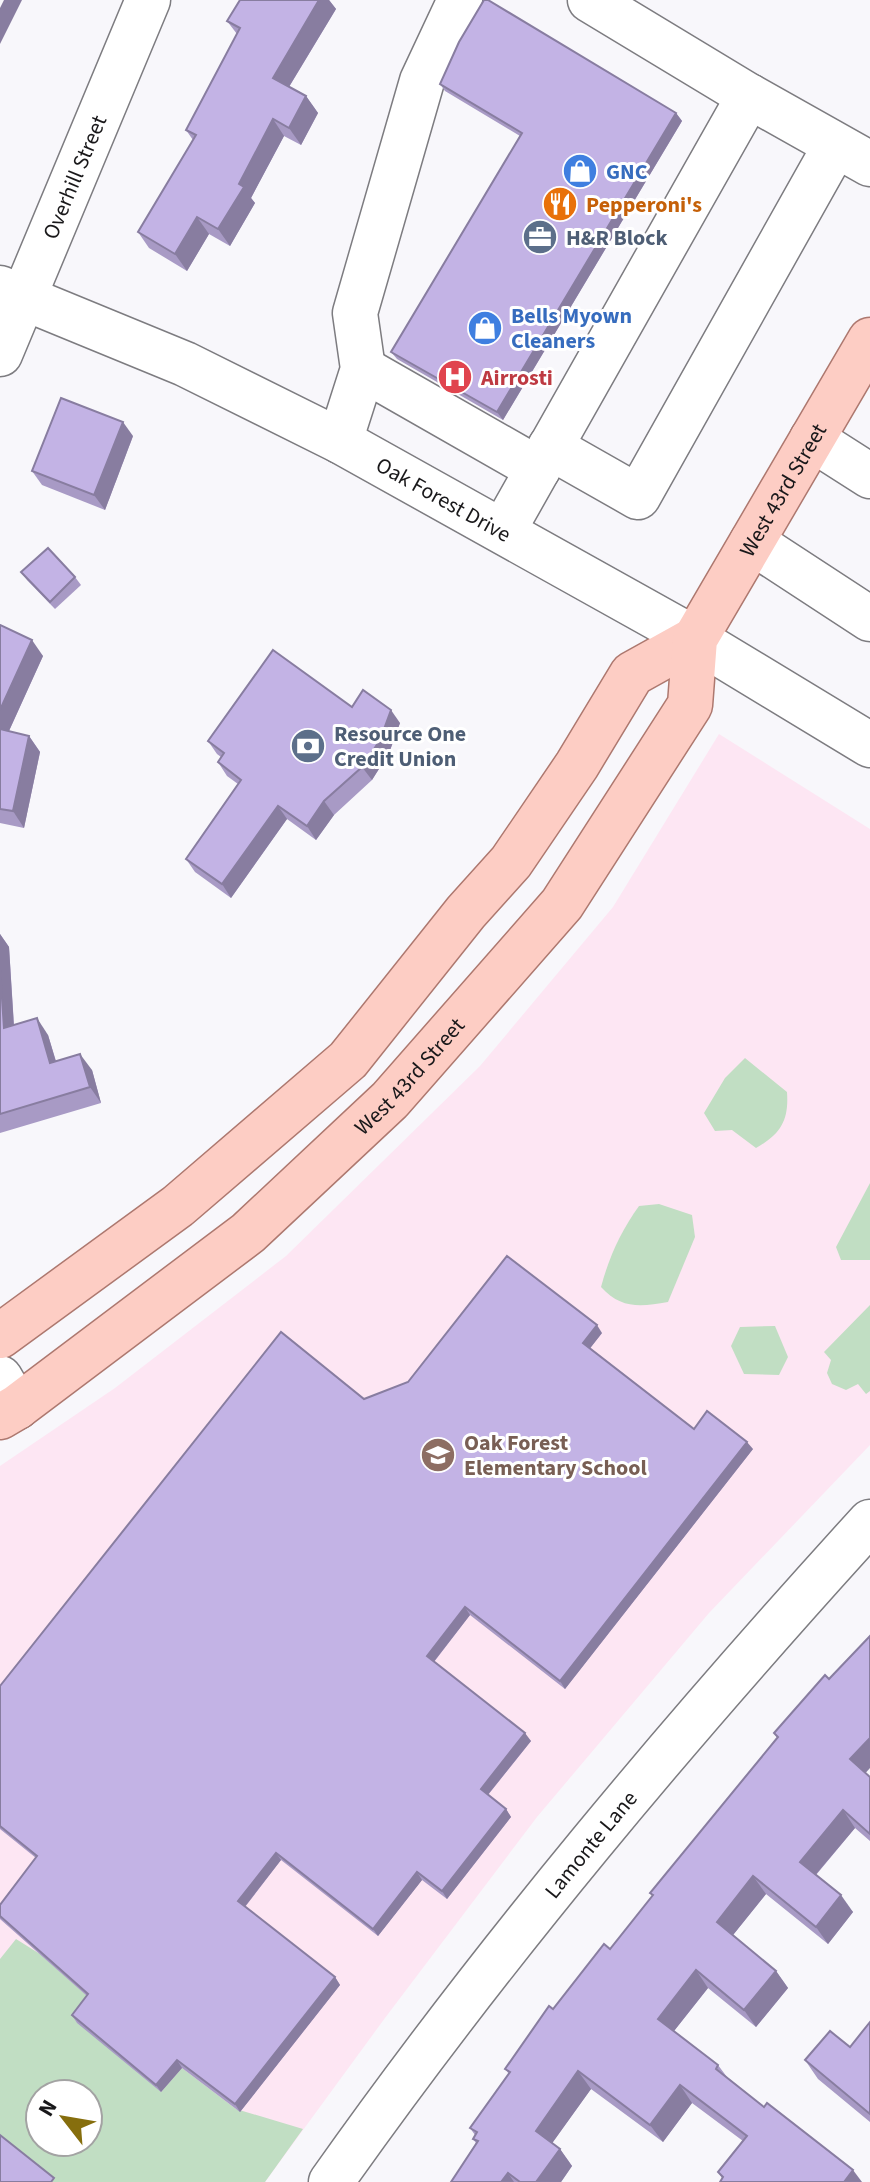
<svg xmlns="http://www.w3.org/2000/svg" width="870" height="2182" viewBox="0 0 870 2182" font-family="'Source Sans 3',sans-serif">
<style>
.education{fill:#fde6f3;fill-rule:evenodd}
.green{fill:#c1dec3;fill-rule:evenodd}
.lines{fill:none;stroke-linecap:round;stroke-linejoin:round}
.minor-casing{stroke:#7d7c80;stroke-width:47}
.major-casing{stroke:#ad786f;stroke-width:47}
.minor{stroke:#fff;stroke-width:44}
.major{stroke:#fdcdc4;stroke-width:44}
.wall{fill:#a89ac5}
.shaded-wall{fill:#887da0}
.building{fill:#c3b3e5;stroke:#887da0;stroke-width:2}
.labels{text-anchor:middle;stroke-width:6;stroke-linejoin:round;paint-order:stroke}
.shop-label{font-size:22px;font-weight:bold;fill:#366cbe;stroke:#fff;text-anchor:start}
.street-label{font-size:22px;fill:#19181a;stroke:#fff}
.food-label{font-size:22px;font-weight:bold;fill:#c56008;stroke:#fff;text-anchor:start}
.service-label{font-size:22px;font-weight:bold;fill:#4e5e75;stroke:#fff;text-anchor:start}
.health-label{font-size:22px;font-weight:bold;fill:#be3a42;stroke:#fff;text-anchor:start}
.education-label{font-size:22px;font-weight:bold;fill:#785e54;stroke:#fff;text-anchor:start}
</style>
<rect width="100%" height="100%" fill="#f8f7fb"/>
<path class="education" d="M719,734l151,95v616l-161,168 -172,204 -152,201 -120,164h-265v-716l115,-78 171,-132 194,-190 133,-159zM40,2094h48v48h-48z"/>
<g class="green">
<path d="M745,1058l42,34c2,28 -6,42 -31,56l-24,-18 -17,1 -11,-18 21,-35z"/>
<polygon points="870,1183 870,1260 841,1260 836,1247"/>
<path d="M659,1204l33,11 3,22 -27,65c-28,5 -47,7 -67,-15 8,-30 20,-56 38,-81z"/>
<polygon points="870,1305 870,1391 866,1394 858,1384 846,1390 832,1384 827,1373 831,1360 824,1352"/>
<polygon points="775,1326 788,1357 779,1375 744,1374 731,1346 740,1327"/>
<path d="M16,1939l24,15 53,47 68,91 21,-24 54,41 67,20 -38,53h-265v-223zM40,2094h48v48h-48z"/>
</g>
<g class="lines">
<g class="minor-casing">
<g id="minor">
<polyline points="590,0 749,96 870,164"/>
<path id="s1" d="M0,288l185,76 155,77 355,198 175,106"/>
<path id="s2" d="M0,354l148,-354"/>
<polyline points="363,369 538,469 749,96"/>
<polyline points="812,439 870,476"/>
<polyline points="340,441 363,369 355,313 422,81 460,0"/>
<polyline points="550,447 638,497 829,157 828,141"/>
<polyline points="503,531 538,469"/>
<polyline points="752,542 870,619"/>
<polyline points="0,1378 17,1407"/>
<path id="s3" d="M331,2182c164,-232 348,-450 539,-660"/>
</g>
</g>
<g class="major-casing">
<g id="major">
<polyline points="0,1336 178,1206 348,1060 466,912 511,862 577,765 632,674 695,639"/>
<path id="s4" d="M0,1417l17,-10 231,-174 142,-133 172,-196 128,-199 5,-66 175,-299"/>
</g>
</g>
<use href="#minor" class="minor"/>
<use href="#major" class="major"/>
</g>
<g class="wall">
<polygon points="240,0 329,0 336,9 289,87 306,96 318,113 301,145 284,136 251,198 255,203 230,246 209,234 187,271 149,248 138,232 193,140 186,130 237,34 227,21"/>
<polygon points="440,84 676,113 682,121 503,420 397,359 391,352 520,136 445,91"/>
<polygon points="133,436 105,510 42,485 32,471"/>
<polygon points="21,572 75,577 81,585 55,609 27,580"/>
<polygon points="0,625 43,656 9,731 29,736 40,752 24,828 0,823"/>
<polygon points="352,707 400,723 389,753 372,780 334,815 316,840 287,819 231,898 195,872 186,859 238,784 227,776 218,762 221,757 217,754 208,741"/>
<polygon points="0,934 9,947 14,1025 48,1035 56,1061 92,1070 101,1103 0,1133"/>
<polygon points="602,1333 590,1348 694,1429 753,1449 565,1689 470,1615 434,1662 531,1741 488,1795 506,1809 511,1817 447,1899 422,1880 378,1936 281,1860 245,1907 335,1977 340,1985 240,2112 182,2068 161,2092 77,2023 72,2015 87,1996 0,1919 0,1905 36,1858 0,1829 0,1686 364,1399"/>
<polygon points="774,1733 866,1773 870,1777 870,1841 855,1828 816,1875 853,1912 828,1944 766,1894 733,1935 776,1971 788,1988 756,2027 708,1988 674,2031 718,2065 727,2077 764,2107 722,2178 718,2172 743,2141 692,2103 663,2142 591,2089 552,2143 560,2149 572,2166 561,2182 451,2182 476,2143 473,2139 475,2135 470,2128 509,2074 505,2069 553,2009 610,1949 652,1896 650,1893 777,1738"/>
<polygon points="870,2022 870,2122 818,2079 805,2060 850,2047"/>
</g>
<g class="shaded-wall">
<polygon points="4,0 22,0 0,44 0,8"/>
<polygon points="319,0 329,0 336,9 284,95 273,78"/>
<polygon points="306,96 318,113 301,145 289,128"/>
<polygon points="676,113 682,121 503,420 497,412"/>
<polygon points="273,119 284,136 251,198 255,203 230,246 218,229 239,184"/>
<polygon points="197,217 209,234 187,271 175,254"/>
<polygon points="123,422 133,436 105,510 94,495"/>
<polygon points="32,640 43,656 3,744 0,739 0,710"/>
<polygon points="391,710 400,723 389,753 372,780 362,767"/>
<polygon points="29,736 40,752 24,828 13,811"/>
<polygon points="324,801 334,815 316,840 307,826"/>
<polygon points="278,806 287,819 231,898 222,884"/>
<polygon points="0,934 9,947 15,1045 4,1028 0,969"/>
<polygon points="37,1018 48,1035 61,1079 50,1063"/>
<polygon points="80,1054 92,1070 101,1103 90,1087"/>
<polygon points="597,1325 602,1333 588,1351 583,1343"/>
<polygon points="747,1442 753,1449 565,1689 560,1681"/>
<polygon points="465,1607 470,1615 432,1664 427,1656"/>
<polygon points="525,1733 531,1741 486,1797 481,1789"/>
<polygon points="870,1738 870,1768 862,1777 850,1759"/>
<polygon points="506,1809 511,1817 447,1899 442,1891"/>
<polygon points="843,1810 855,1828 812,1879 800,1862"/>
<polygon points="276,1853 281,1860 243,1909 238,1901"/>
<polygon points="417,1872 422,1880 378,1936 373,1929"/>
<polygon points="753,1876 766,1894 729,1940 717,1922"/>
<polygon points="841,1895 853,1912 828,1944 816,1927"/>
<polygon points="696,1970 708,1988 670,2036 658,2019"/>
<polygon points="776,1971 788,1988 756,2027 744,2010"/>
<polygon points="335,1977 340,1985 240,2112 235,2104"/>
<polygon points="177,2060 182,2068 161,2092 156,2085"/>
<polygon points="578,2071 591,2089 548,2149 536,2131"/>
<polygon points="680,2085 692,2103 663,2142 650,2125"/>
<polygon points="560,2149 572,2166 561,2182 536,2182"/>
<polygon points="853,2170 862,2182 844,2182"/>
<polygon points="508,2173 514,2182 501,2182"/>
</g>
<g class="building">
<polygon points="240,0 319,0 273,78 306,96 289,128 273,119 239,184 244,187 218,229 197,217 175,254 138,232 196,135 186,130 240,28 227,21"/>
<polygon points="484,0 488,0 676,113 497,412 391,352 522,133 440,84 459,42"/>
<polygon points="61,398 123,422 94,495 32,471"/>
<polygon points="48,548 75,577 50,602 21,572"/>
<polygon points="0,625 32,640 0,710"/>
<polygon points="273,650 352,707 363,690 391,710 380,740 362,767 324,801 307,826 278,806 222,884 186,859 241,780 218,762 224,753 208,741"/>
<polygon points="0,729 29,736 13,811 0,809"/>
<polygon points="0,969 4,1028 37,1018 50,1063 80,1054 90,1087 0,1114"/>
<polygon points="507,1256 597,1325 583,1343 694,1429 707,1411 747,1442 560,1681 465,1607 427,1656 525,1733 481,1789 506,1809 442,1891 417,1872 373,1929 276,1853 238,1901 335,1977 235,2104 177,2060 156,2085 72,2015 88,1994 0,1916 0,1905 37,1856 0,1826 0,1686 281,1332 364,1399 408,1382"/>
<polygon points="870,1636 870,1738 850,1759 870,1777 870,1834 843,1810 800,1862 841,1895 816,1927 753,1876 717,1922 776,1971 744,2010 696,1970 658,2019 718,2065 716,2069 764,2107 767,2103 853,2170 844,2182 720,2182 723,2177 718,2172 747,2136 680,2085 650,2125 578,2071 536,2131 560,2149 536,2182 520,2182 508,2173 501,2182 451,2182 478,2141 473,2139 477,2132 470,2128 510,2072 505,2069 549,2006 553,2009 604,1944 610,1949 653,1895 650,1893 778,1737 774,1733 825,1675 829,1679"/>
<polygon points="870,2022 870,2114 805,2060 830,2031 850,2047"/>
<polygon points="0,2135 54,2178 51,2182 0,2182"/>
</g>
<defs>
<g id="shop-disc" transform="scale(1.8)"><circle r="9.5" fill="#3f7fe0" stroke="#fff"/><path d="M-5-2.5h2.3a2.7 3.5 0 0 1 5.4 0H5L5.5 6h-11ZM-1.5-2.5h3a1.5 2.3 0 0 0-3 0Z" fill="#fff"/></g>
<g id="restaurant-disc" transform="scale(1.8)"><circle r="9.5" fill="#e8710a" stroke="#fff"/><path d="M-5-6h1v4h1v-4h1v4h1v-4h1v5L-1.5 .5V6h-2V.5L-5-1ZM5-6V6H3V1.5H1.5Q1.5-4 5-6Z" fill="#fff"/></g>
<g id="office-disc" transform="scale(1.8)"><circle r="9.5" fill="#5c6f8a" stroke="#fff"/><path d="M-6-3h4V-5.5h4V-3h4V5H-6ZM-1-4.5V-3h2v-1.5ZM-6 0V1H6V0Z" fill="#fff"/></g>
<g id="hospital-disc" transform="scale(1.8)"><circle r="9.5" fill="#e0444e" stroke="#fff"/><path d="M-5-5h3v3.5h4V-5h3V5h-3V1.5h-4V5h-3Z" fill="#fff"/></g>
<g id="bank-disc" transform="scale(1.8)"><circle r="9.5" fill="#5c6f8a" stroke="#fff"/><path d="M-6-4H6V4H-6ZM0-2.3a2.3 2.3 0 1 0 0 4.6a2.3 2.3 0 1 0 0-4.6Z" fill="#fff"/></g>
<g id="school-disc" transform="scale(1.8)"><circle r="9.5" fill="#8d6e63" stroke="#fff"/><path d="M0-5L7-2L0 1L-7-2ZM-4 1L0 2.5L4 1V4Q0 6-4 4Z" fill="#fff"/></g>
</defs>
<g fill-rule="evenodd">
<use href="#shop-disc" x="580" y="171"/>
<use href="#restaurant-disc" x="560" y="204"/>
<use href="#office-disc" x="540" y="237"/>
<use href="#shop-disc" x="485" y="328"/>
<use href="#hospital-disc" x="455" y="377"/>
<use href="#bank-disc" x="308" y="746"/>
<use href="#school-disc" x="438" y="1455"/>
</g>
<g class="labels">
<g class="shop-label">
<text x="606" y="179">GNC</text>
<text x="511" y="323">Bells Myown<tspan x="511" dy="25">Cleaners</tspan></text>
</g>
<g class="street-label">
<text dy="8" stroke="none"><textPath href="#s2" startOffset="192">Overhill Street</textPath></text>
<text dy="8" stroke="none"><textPath href="#s4" startOffset="1240">West 43rd Street</textPath></text>
<text dy="8" stroke="none"><textPath href="#s1" startOffset="492">Oak Forest Drive</textPath></text>
<text dy="8" stroke="none"><textPath href="#s4" startOffset="534">West 43rd Street</textPath></text>
<text dy="8" stroke="none"><textPath href="#s3" startOffset="426">Lamonte Lane</textPath></text>
</g>
<g class="food-label">
<text x="586" y="212">Pepperoni's</text>
</g>
<g class="service-label">
<text x="566" y="245">H&amp;R Block</text>
<text x="334" y="741">Resource One<tspan x="334" dy="25">Credit Union</tspan></text>
</g>
<g class="health-label">
<text x="481" y="385">Airrosti</text>
</g>
<g class="education-label">
<text x="464" y="1450">Oak Forest<tspan x="464" dy="25">Elementary School</tspan></text>
</g>
</g>
<g transform="translate(64 2118) rotate(301)"><circle r="38" fill="#ffffff" stroke="#a3a3a3" stroke-width="2"/>
<path d="M0-6L14 30L0 20L-14 30Z" fill="#866e0d"/>
<text y="-12" font-size="22" font-weight="bold" text-anchor="middle" fill="#19181a">N</text>
</g>
</svg>
